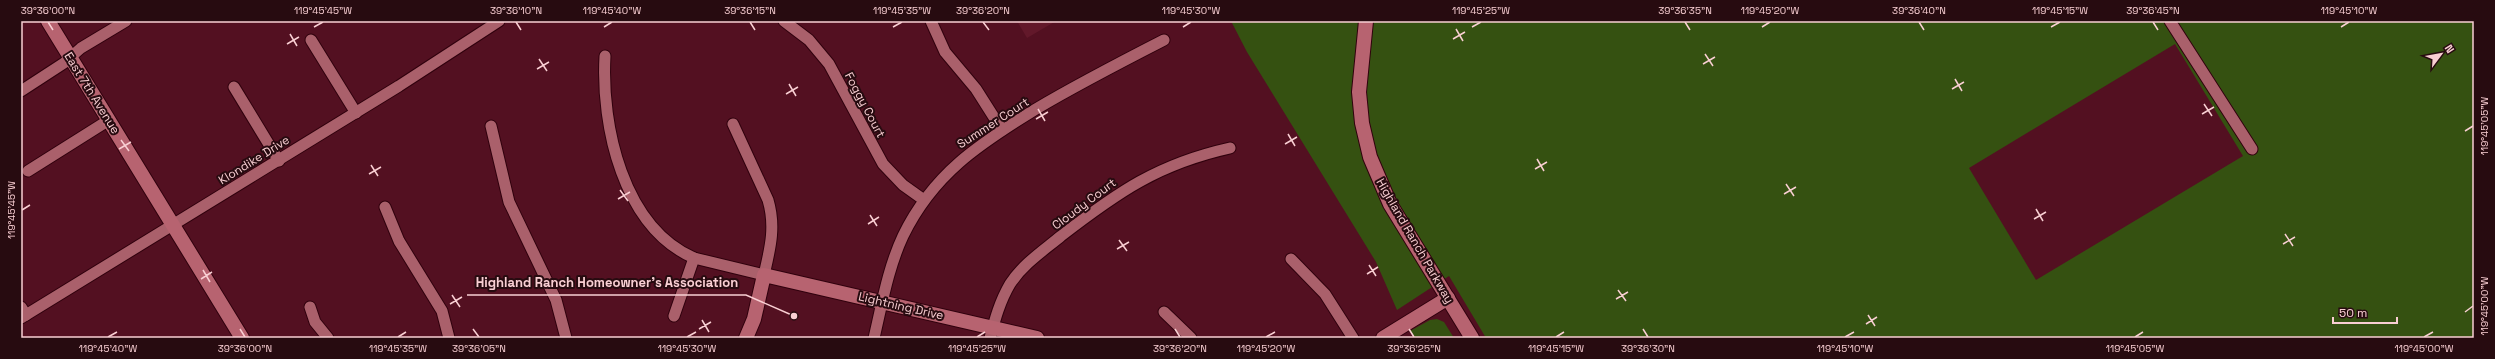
<svg xmlns="http://www.w3.org/2000/svg" width="2495" height="359" viewBox="0 0 2495 359" font-family="'Space Grotesk',sans-serif">
<style>
.built{fill:#62182a}
.green{fill:#355111;fill-rule:evenodd}
.lines{fill:none;stroke-linecap:round;stroke-linejoin:round}
.minor-casing{stroke:#30010d;stroke-width:13}
.major-casing{stroke:#30010d;stroke-width:16}
.minor{stroke:#aa606b;stroke-width:11}
.major{stroke:#b76370;stroke-width:14}
.ticks{fill:none;stroke:#f9cfd3;stroke-width:1.5}
.labels{text-anchor:middle;stroke-width:4;stroke-linejoin:round;paint-order:stroke}
.street-label{font-size:12px;fill:#f9cfd3;stroke:#270b10}
.leader{fill:none;stroke:#f9cfd3;stroke-width:1.5}
.callout-dot{fill:#f9cfd3;stroke:#270b10;stroke-width:1.5}
.callout-label{font-size:13px;text-anchor:middle;font-weight:bold;fill:#f9cfd3;stroke:#270b10;stroke-width:4;stroke-linejoin:round;paint-order:stroke}
.neatline{fill:none;stroke:#f9cfd3;stroke-width:1.5}
.ticks-label{font-size:10px;text-anchor:middle;fill:#f9cfd3}
</style>
<rect width="100%" height="100%" fill="#531021"/>
<polygon class="built" points="1017,21 1056,21 1027,38"/>
<g class="green">
<path d="M1231,21h1243v317h-988l-37,-62 -52,34 -21,-48 -129,-210zM2175,44l68,112 -207,124 -67,-112z"/>
<polygon points="1437,319 1444,322 1454,338 1415,338 1410,331 1430,320"/>
</g>
<g class="lines">
<g class="minor-casing">
<g id="minor">
<polyline points="784,21 809,40 829,64 883,164 903,185 924,200"/>
<polyline points="931,21 945,52 976,89 1002,130"/>
<polyline points="2170,21 2252,149"/>
<polyline points="311,40 356,113"/>
<path d="M605,56c-4,70 18,171 89,202l70,17c6,-26 12,-48 4,-75l-35,-76"/>
<polyline points="234,87 279,161"/>
<polyline points="21,91 64,63 81,48 126,21"/>
<polyline points="491,126 509,202 556,300 566,338"/>
<polyline points="28,171 109,120"/>
<polyline points="385,207 399,241 442,311 449,338"/>
<polyline points="1291,259 1325,294 1353,338"/>
<polyline points="21,307 26,315"/>
<polyline points="310,307 315,322 328,338"/>
<polyline points="1164,312 1191,338"/>
<polyline points="674,316 694,258"/>
<polyline points="21,318 399,86 499,21"/>
<path d="M874,338c8,-34 14,-70 29,-102 30,-62 76,-92 133,-127 42,-25 85,-47 128,-69"/>
<path d="M990,338c5,-19 10,-37 20,-54 13,-20 33,-33 51,-48 57,-44 97,-72 169,-88"/>
</g>
</g>
<g class="major-casing">
<g id="major">
<polyline points="48,21 242,338"/>
<polyline points="1366,21 1359,92 1362,123 1370,157 1390,204 1472,338"/>
<polyline points="746,338 754,319 764,275 1037,338"/>
<polyline points="1383,338 1448,298"/>
</g>
</g>
<use href="#minor" class="minor"/>
<use href="#major" class="major"/>
</g>
<path class="ticks" d="M48,22l5,8M516,22l5,8M750,22l5,8M983,22l6,8M1685,22l5,8M1919,22l5,8M2153,22l5,8M314,27l9,-5M604,27l8,-5M893,27l9,-5M1183,27l8,-5M1472,27l9,-5M1762,27l8,-5M2051,27l9,-5M2341,27l8,-5M1456,29l7,12M290,34l7,12M1453,39l12,-7M287,44l12,-7M1705,54l8,12M539,59l8,12M1703,64l12,-7M537,69l12,-7M1955,79l7,12M789,84l7,12M1952,89l12,-7M786,94l12,-7M2204,104l8,12M1038,109l7,12M2202,114l12,-7M1036,119l12,-7M2465,131l8,-5M1288,134l7,12M121,140l8,11M1285,144l12,-7M119,149l12,-7M1537,159l7,12M371,165l7,11M1535,169l12,-7M369,174l12,-7M1786,184l8,12M620,190l8,11M1784,194l12,-7M618,199l12,-7M2036,209l7,12M22,210l8,-5M870,215l7,11M2034,219l12,-7M868,224l11,-7M2285,234l8,12M1119,240l8,11M2283,244l12,-7M1117,249l12,-7M1369,265l7,11M203,270l7,12M1367,274l11,-7M201,279l11,-7M1618,290l8,11M452,295l8,12M1616,299l12,-7M450,304l12,-7M2465,312l8,-6M1868,315l7,11M702,320l7,12M1866,324l11,-7M240,329l5,8M473,329l6,8M699,329l12,-7M1175,329l5,8M1409,329l5,8M1643,329l5,8M108,337l9,-5M398,337l8,-5M687,337l9,-5M977,337l8,-5M1266,337l9,-5M1556,337l8,-5M1845,337l9,-5M2135,337l8,-5M2424,337l9,-5"/>
<g class="labels">
<g class="street-label">
<text transform="translate(92 93) rotate(58)" y="4">East 7th Avenue</text>
<text transform="translate(865 105) rotate(62)" y="4">Foggy Court</text>
<text transform="translate(993 123) rotate(-33)" y="4">Summer Court</text>
<text transform="translate(254 160) rotate(-32)" y="4">Klondike Drive</text>
<text transform="translate(1084 204) rotate(-37)" y="4">Cloudy Court</text>
<text transform="translate(1415 241) rotate(60)" y="4">Highland Ranch Parkway</text>
<text transform="translate(901 306) rotate(13)" y="4">Lightning Drive</text>
</g>
</g>
<path class="leader" d="M794 316L746 295H467"/>
<circle class="callout-dot" cx="794" cy="316" r="4"/>
<g class="callout-label">
<text x="607" y="287">Highland Ranch Homeowner's Association</text>
</g>
<rect width="2495" height="359" fill="none" stroke="#270b10" stroke-width="44"/>
<g transform="translate(2441 54) rotate(58)" stroke="#270b10" stroke-width="3" paint-order="stroke">
<path d="M0-3L7 15L0 10L-7 15Z" fill="#f9cfd3"/>
<text y="-6" font-size="11" font-weight="bold" text-anchor="middle" fill="#f9cfd3">N</text>
</g>
<path d="M2333 317v6h64v-6" fill="none" stroke="#f9cfd3" stroke-width="2"/>
<text x="2339" y="317" font-size="12" fill="#f9cfd3" stroke="#270b10" stroke-width="3" paint-order="stroke">50 m</text>
<rect x="22" y="22" width="2451" height="315" class="neatline"/>
<g class="ticks-label">
<text x="48" y="14">39°36'00"N</text>
<text x="323" y="14">119°45'45"W</text>
<text x="516" y="14">39°36'10"N</text>
<text x="612" y="14">119°45'40"W</text>
<text x="750" y="14">39°36'15"N</text>
<text x="902" y="14">119°45'35"W</text>
<text x="983" y="14">39°36'20"N</text>
<text x="1191" y="14">119°45'30"W</text>
<text x="1481" y="14">119°45'25"W</text>
<text x="1685" y="14">39°36'35"N</text>
<text x="1770" y="14">119°45'20"W</text>
<text x="1919" y="14">39°36'40"N</text>
<text x="2060" y="14">119°45'15"W</text>
<text x="2153" y="14">39°36'45"N</text>
<text x="2349" y="14">119°45'10"W</text>
<text transform="translate(2484 126) rotate(-90)" y="4">119°45'05"W</text>
<text transform="translate(11 210) rotate(-90)" y="4">119°45'45"W</text>
<text transform="translate(2484 306) rotate(-90)" y="4">119°45'00"W</text>
<text x="108" y="352">119°45'40"W</text>
<text x="245" y="352">39°36'00"N</text>
<text x="398" y="352">119°45'35"W</text>
<text x="479" y="352">39°36'05"N</text>
<text x="687" y="352">119°45'30"W</text>
<text x="977" y="352">119°45'25"W</text>
<text x="1180" y="352">39°36'20"N</text>
<text x="1266" y="352">119°45'20"W</text>
<text x="1414" y="352">39°36'25"N</text>
<text x="1556" y="352">119°45'15"W</text>
<text x="1648" y="352">39°36'30"N</text>
<text x="1845" y="352">119°45'10"W</text>
<text x="2135" y="352">119°45'05"W</text>
<text x="2424" y="352">119°45'00"W</text>
</g>
</svg>
